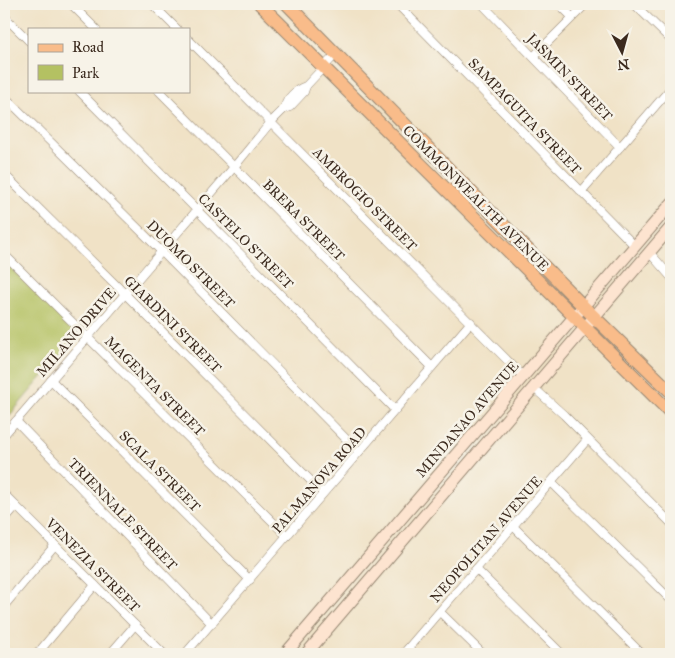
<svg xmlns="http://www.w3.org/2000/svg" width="675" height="658" viewBox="0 0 675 658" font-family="'IM FELL Great Primer',serif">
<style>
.green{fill:#b4c162;stroke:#787640}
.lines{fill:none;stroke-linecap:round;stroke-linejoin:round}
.street-casing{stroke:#968672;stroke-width:9}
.secondary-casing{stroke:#968672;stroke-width:13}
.primary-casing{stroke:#968672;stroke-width:14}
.street{stroke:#fff;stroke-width:8}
.secondary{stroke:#fde4d0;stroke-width:11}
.primary{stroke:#f9bc8a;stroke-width:12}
.labels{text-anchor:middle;stroke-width:5;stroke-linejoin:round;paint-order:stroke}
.street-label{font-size:14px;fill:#3b2a1e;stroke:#f7f3e8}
</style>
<rect width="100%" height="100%" fill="#f7f3e8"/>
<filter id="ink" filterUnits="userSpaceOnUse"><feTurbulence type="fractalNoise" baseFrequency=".02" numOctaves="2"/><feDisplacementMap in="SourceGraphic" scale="10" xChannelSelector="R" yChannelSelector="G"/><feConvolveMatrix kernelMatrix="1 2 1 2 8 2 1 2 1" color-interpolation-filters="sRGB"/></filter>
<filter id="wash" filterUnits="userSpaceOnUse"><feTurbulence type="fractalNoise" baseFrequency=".0096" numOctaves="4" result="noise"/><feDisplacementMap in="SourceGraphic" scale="20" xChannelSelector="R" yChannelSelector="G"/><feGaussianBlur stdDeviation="1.12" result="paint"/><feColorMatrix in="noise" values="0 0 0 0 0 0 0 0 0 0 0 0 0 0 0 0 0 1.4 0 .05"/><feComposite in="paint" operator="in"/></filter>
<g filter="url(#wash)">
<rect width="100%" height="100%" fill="#f0e2c6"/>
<polygon class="green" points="4,261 78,335 4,422"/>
</g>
<g filter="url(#ink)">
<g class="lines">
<g class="street-casing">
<g id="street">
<polyline points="71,4 96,29"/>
<polyline points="152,4 177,29"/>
<polyline points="397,4 635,246"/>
<polyline points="482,4 620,147"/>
<polyline points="559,4 572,17"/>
<polyline points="634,4 671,40"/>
<polyline points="4,16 29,41"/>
<polyline points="189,40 523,376"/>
<polyline points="534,56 586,4"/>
<polyline points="79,91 395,410"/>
<polyline points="159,91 432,367"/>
<polyline points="4,96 162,252 359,452"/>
<path d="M284,109c2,-10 12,-20 22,-23"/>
<polyline points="4,174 125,294 323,493"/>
<polyline points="581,192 671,88"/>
<polyline points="649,252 671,277"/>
<polyline points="4,254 287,536"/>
<polyline points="51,380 250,580"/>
<polyline points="534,388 564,415 671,523"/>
<polyline points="16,421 212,624"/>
<polyline points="4,435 234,167 271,122 284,109 290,107 304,92 306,86 336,54"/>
<polyline points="551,482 671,600"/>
<polyline points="4,494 164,654"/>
<polyline points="4,520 16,506"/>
<polyline points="513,526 642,654"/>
<polyline points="476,569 562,654"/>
<polyline points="4,606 55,545"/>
<polyline points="440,612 483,654"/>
<polyline points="37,654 95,585"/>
<polyline points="110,654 135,625"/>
<polyline points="185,654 471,322"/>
<polyline points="403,654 587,440"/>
</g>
</g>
<g class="secondary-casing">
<g id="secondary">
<polyline points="285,654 671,204"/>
<polyline points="306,654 671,227"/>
</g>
</g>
<g class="primary-casing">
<g id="primary">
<polyline points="260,4 671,413"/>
<polyline points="287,4 583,306 671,392"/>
</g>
</g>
<use href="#street" class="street"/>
<use href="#secondary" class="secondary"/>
<use href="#primary" class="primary"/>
</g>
</g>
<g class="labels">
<g class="street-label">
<text transform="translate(570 77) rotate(46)" y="5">JASMIN STREET</text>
<text transform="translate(525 116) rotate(46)" y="5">SAMPAGUITA STREET</text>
<text transform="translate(476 198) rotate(45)" y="5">COMMONWEALTH AVENUE</text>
<text transform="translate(365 199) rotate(45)" y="5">AMBROGIO STREET</text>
<text transform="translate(304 220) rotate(45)" y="5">BRERA STREET</text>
<text transform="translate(246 241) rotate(45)" y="5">CASTELO STREET</text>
<text transform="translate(191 264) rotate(45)" y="5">DUOMO STREET</text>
<text transform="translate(173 324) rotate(45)" y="5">GIARDINI STREET</text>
<text transform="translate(76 332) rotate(-49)" y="5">MILANO DRIVE</text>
<text transform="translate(155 386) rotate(45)" y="5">MAGENTA STREET</text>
<text transform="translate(467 419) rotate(-49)" y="5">MINDANAO AVENUE</text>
<text transform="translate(160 471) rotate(45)" y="5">SCALA STREET</text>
<text transform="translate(319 480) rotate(-49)" y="5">PALMANOVA ROAD</text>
<text transform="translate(123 514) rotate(46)" y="5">TRIENNALE STREET</text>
<text transform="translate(486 539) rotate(-49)" y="5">NEOPOLITAN AVENUE</text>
<text transform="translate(93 565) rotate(45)" y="5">VENEZIA STREET</text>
</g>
</g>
<rect width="675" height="658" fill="none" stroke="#f7f3e8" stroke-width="20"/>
<rect x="28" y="28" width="162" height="65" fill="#f7f3e8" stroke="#aca397"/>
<rect x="38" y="44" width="25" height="8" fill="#f9bc8a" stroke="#aca397"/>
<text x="72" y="52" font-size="15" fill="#3b2a1e">Road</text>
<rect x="38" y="65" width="25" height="15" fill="#b4c162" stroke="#aca397"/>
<text x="72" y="78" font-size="15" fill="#3b2a1e">Park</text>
<g transform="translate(622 52) rotate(174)" stroke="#f7f3e8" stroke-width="4" paint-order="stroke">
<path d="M0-4L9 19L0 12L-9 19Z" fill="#3b2a1e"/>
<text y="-8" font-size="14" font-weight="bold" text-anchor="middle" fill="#3b2a1e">N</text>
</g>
</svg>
